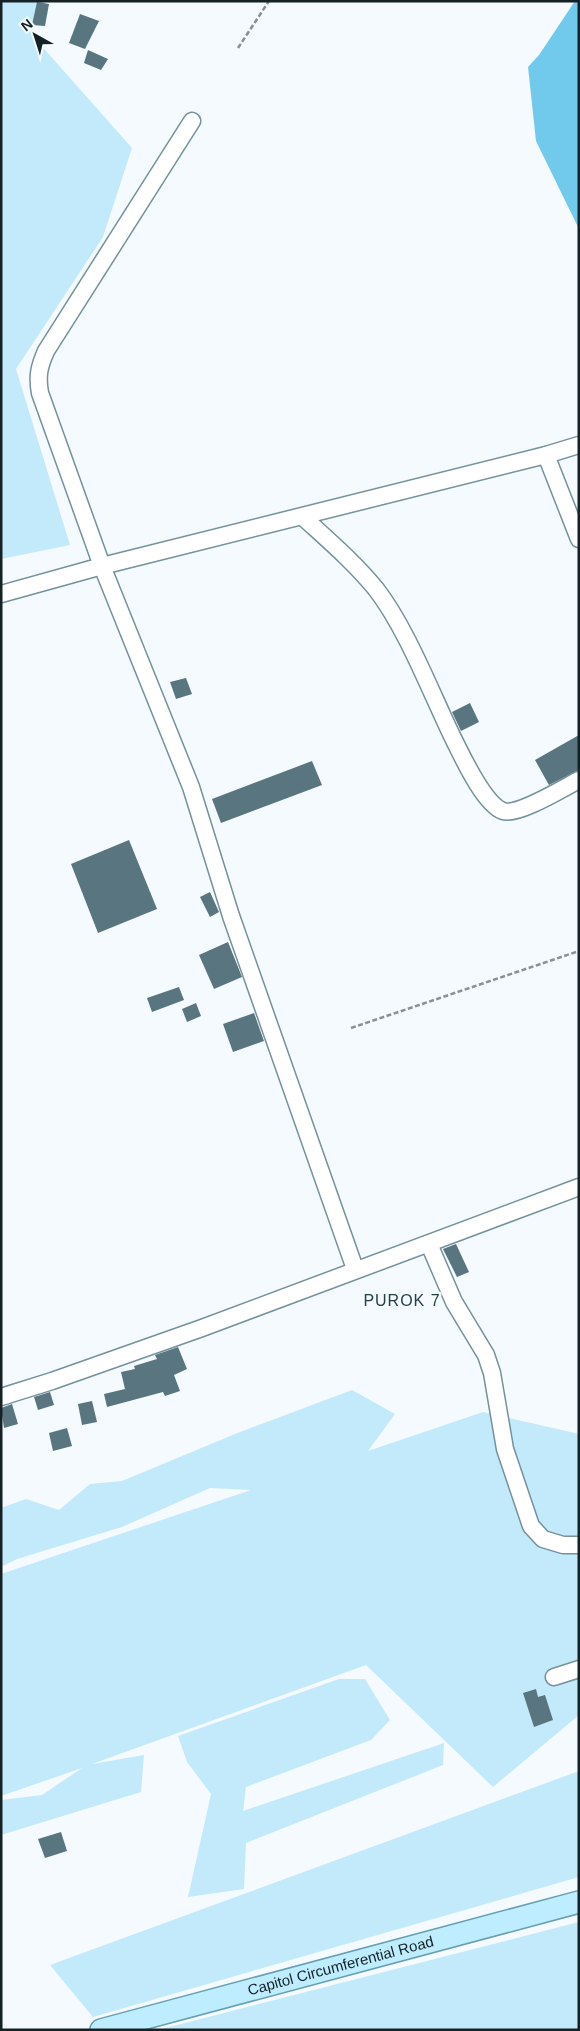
<svg xmlns="http://www.w3.org/2000/svg" width="580" height="2031" viewBox="0 0 580 2031" font-family="Arial,sans-serif">
<style>
.green{fill:#c3eafa}
.water{fill:#71caeb}
.building{fill:#597580}
.lines{fill:none;stroke-linecap:round;stroke-linejoin:round}
.minor-casing{stroke:#74919c;stroke-width:19}
.major-casing{stroke:#679eb3;stroke-width:24}
.path{stroke:#899195;stroke-width:2.5;stroke-dasharray:5 2.5;stroke-linecap:butt}
.minor{stroke:#fff;stroke-width:16}
.major{stroke:#beedff;stroke-width:21}
.labels{text-anchor:middle;stroke-width:5;stroke-linejoin:round;paint-order:stroke}
.street-label{font-size:15px;fill:#162126;stroke:#f4fafd}
.neighbourhood-label{font-size:16px;letter-spacing:1px;fill:#26404a;stroke:#f4fafd}
</style>
<rect width="100%" height="100%" fill="#f4fafd"/>
<g class="green">
<polygon points="1,1 46,1 31,34 132,148 103,237 16,369 70,545 1,559"/>
<polygon points="352,1390 395,1414 368,1451 483,1412 579,1434 579,1715 493,1787 366,1665 92,1764 144,1755 141,1792 1,1835 1,1800 42,1795 82,1768 1,1796 1,1574 251,1490 210,1488 122,1527 17,1559 1,1567 1,1508 26,1499 59,1510 90,1484 122,1481 235,1434"/>
<polygon points="339,1679 365,1679 390,1720 371,1740 246,1787 243,1811 444,1743 443,1765 246,1843 244,1889 188,1897 211,1794 187,1762 178,1736"/>
<polygon points="579,1771 579,1877 93,2017 50,1965"/>
<polygon points="579,1922 579,2030 158,2030"/>
</g>
<polygon class="water" points="575,1 579,1 579,229 536,141 528,67 539,55"/>
<g class="building">
<polygon points="37,2 49,4 45,26 32,25"/>
<polygon points="80,14 99,21 85,49 69,43"/>
<polygon points="88,50 108,59 101,70 84,63"/>
<polygon points="186,678 192,694 176,699 170,682"/>
<polygon points="470,703 479,722 461,731 452,712"/>
<polygon points="579,735 579,770 549,785 535,760"/>
<polygon points="312,761 322,785 221,823 212,799"/>
<polygon points="129,840 157,909 98,933 71,864"/>
<polygon points="210,892 219,912 210,917 200,897"/>
<polygon points="228,942 242,977 214,989 199,955"/>
<polygon points="179,987 184,1000 152,1012 147,998"/>
<polygon points="196,1003 201,1016 187,1022 182,1009"/>
<polygon points="254,1013 264,1041 233,1052 223,1024"/>
<polygon points="456,1244 469,1272 457,1277 443,1249"/>
<polygon points="178,1347 187,1369 174,1375 180,1391 165,1396 163,1392 107,1407 104,1394 125,1389 121,1372 135,1369 134,1366 157,1359 155,1355"/>
<polygon points="50,1392 54,1405 38,1410 34,1397"/>
<polygon points="92,1401 97,1422 82,1425 78,1404"/>
<polygon points="12,1404 18,1424 4,1428 1,1408"/>
<polygon points="67,1428 72,1446 53,1451 49,1433"/>
<polygon points="536,1689 538,1697 545,1695 553,1720 534,1727 523,1693"/>
<polygon points="61,1832 67,1851 45,1858 38,1839"/>
</g>
<g class="lines">
<g class="minor-casing">
<g id="minor">
<path d="M192,121l-146,230c-7,16 -9,25 -6,42l62,173 89,221 40,129 124,353"/>
<polyline points="546,455 579,539"/>
<path d="M303,517c25,23 51,45 73,72 31,40 55,104 78,151 9,18 30,64 49,71 15,5 60,-23 76,-31"/>
<polyline points="1,594 102,566 546,455 579,445"/>
<polyline points="429,1244 454,1302 486,1355 492,1373 505,1449 531,1526 543,1539 563,1545 579,1545"/>
<polyline points="1,1397 52,1381 202,1328 579,1187"/>
<polyline points="554,1677 579,1669"/>
</g>
</g>
<g class="major-casing">
<g id="major">
<path id="s1" d="M101,2030l478,-128"/>
</g>
</g>
<g class="path">
<polyline points="238,48 269,1"/>
<polyline points="351,1028 579,951"/>
</g>
<use href="#minor" class="minor"/>
<use href="#major" class="major"/>
</g>
<g class="labels">
<g class="street-label">
<text dy="5" stroke="none"><textPath href="#s1" startOffset="248">Capitol Circumferential Road</textPath></text>
</g>
<g class="neighbourhood-label">
<text x="402" y="1306">PUROK 7</text>
</g>
</g>
<rect width="580" height="2031" fill="none" stroke="#162126" stroke-width="5"/>
<g transform="translate(35 35) rotate(321)" stroke="#f4fafd" stroke-width="4" paint-order="stroke">
<path d="M0-4L9 19L0 12L-9 19Z" fill="#162126"/>
<text y="-8" font-size="14" font-weight="bold" text-anchor="middle" fill="#162126">N</text>
</g>
</svg>
